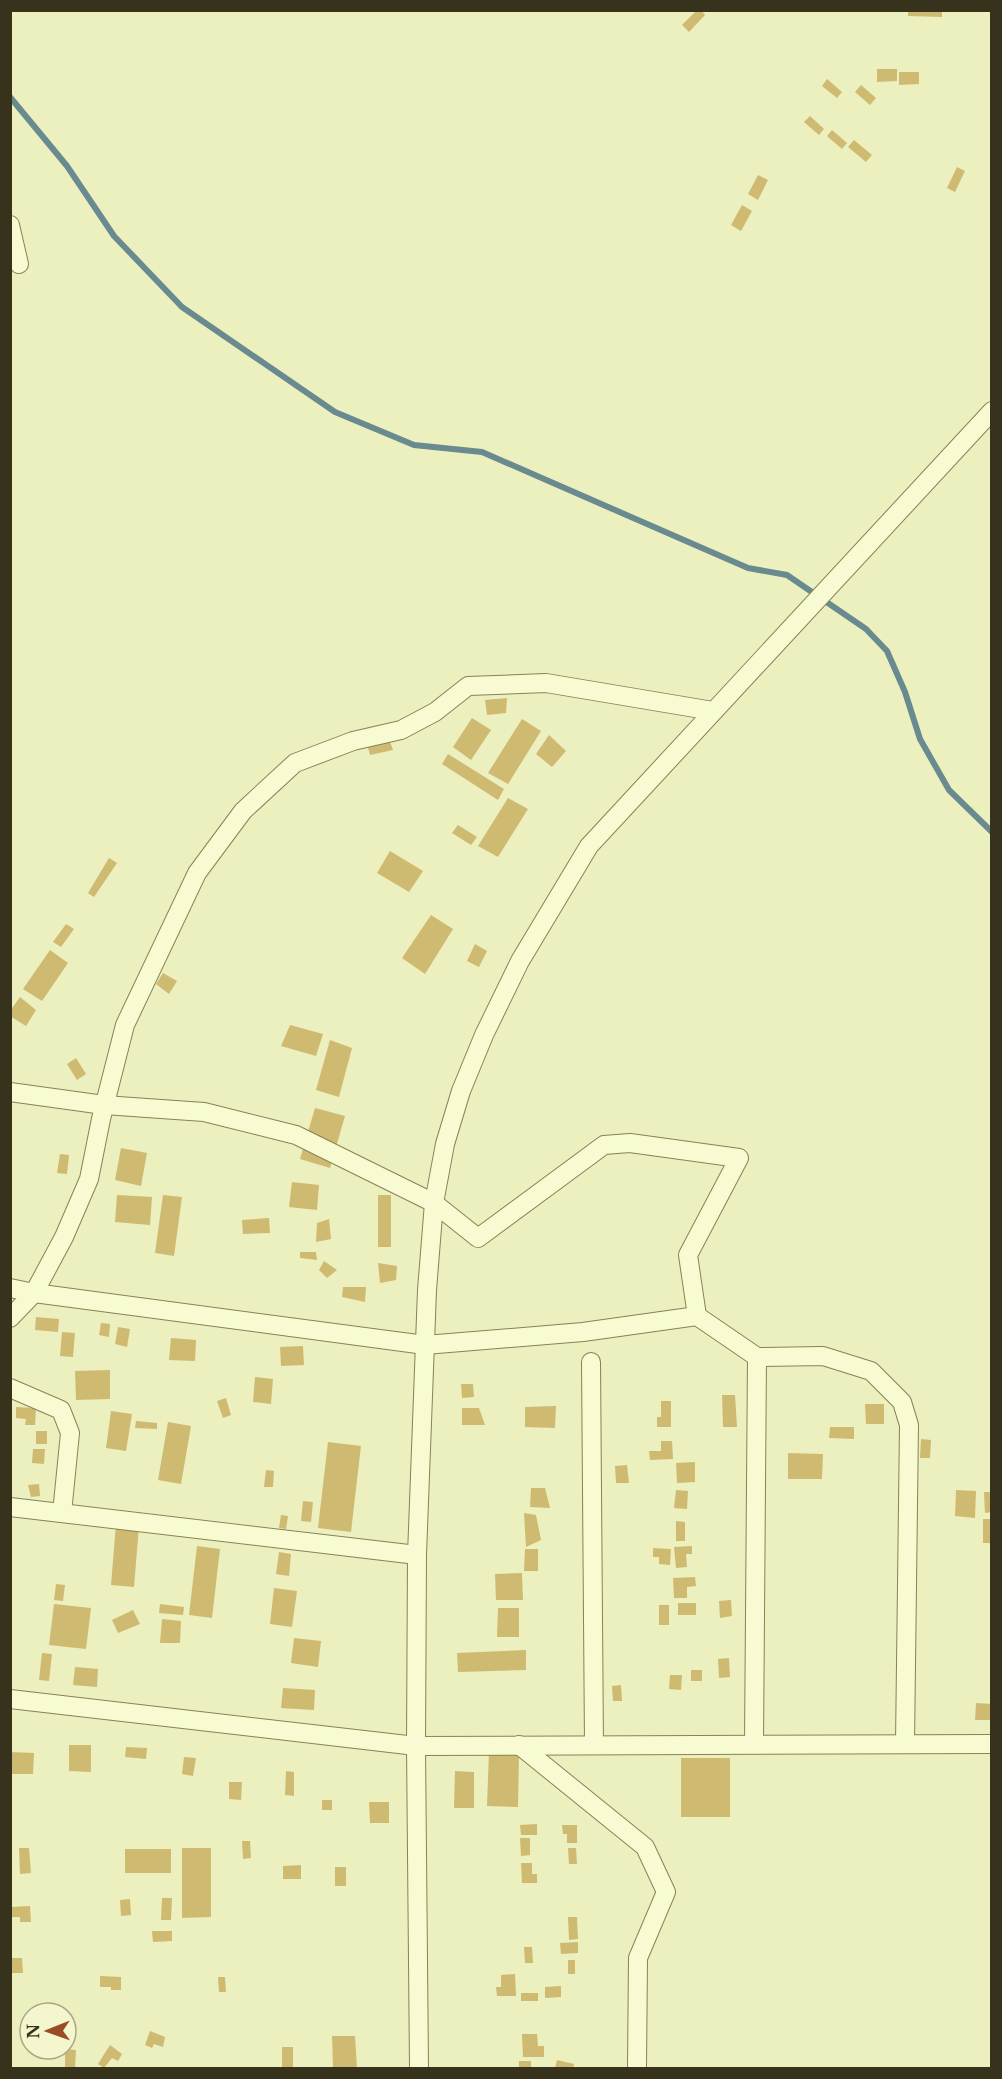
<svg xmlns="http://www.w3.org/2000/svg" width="1002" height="2079" viewBox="0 0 1002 2079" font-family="'Libre Baskerville',serif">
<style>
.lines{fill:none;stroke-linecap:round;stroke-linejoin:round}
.stream{stroke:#698a8e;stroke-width:6}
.building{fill:#cfba72}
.street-casing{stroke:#888256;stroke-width:20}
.street{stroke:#f8fad1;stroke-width:18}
</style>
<rect width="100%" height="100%" fill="#ecefbe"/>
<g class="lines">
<polyline class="stream" points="10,97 67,166 114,236 182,307 335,412 414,445 482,452 748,568 787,575 866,629 887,651 905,692 920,739 949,790 992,832"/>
</g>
<g class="building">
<polygon points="697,10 701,10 705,15 689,32 682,25"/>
<polygon points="908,10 942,10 942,17 908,16"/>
<polygon points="877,69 897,69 897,81 877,82"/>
<polygon points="899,72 919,72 919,84 899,85"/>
<polygon points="827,79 842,92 837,98 822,86"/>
<polygon points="861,85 876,98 870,105 855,92"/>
<polygon points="810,116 824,129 819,135 804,122"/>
<polygon points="832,130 847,143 842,149 827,136"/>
<polygon points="854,140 872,155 866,162 848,147"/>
<polygon points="957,167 965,171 955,192 947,188"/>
<polygon points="758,175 768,180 758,200 748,194"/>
<polygon points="742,205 752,211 741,231 731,225"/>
<polygon points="507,698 506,713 487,715 485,700"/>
<polygon points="472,718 491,730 471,760 453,747"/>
<polygon points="522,719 541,731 508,784 488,773"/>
<polygon points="549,735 566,751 552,767 536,754"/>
<polygon points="389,739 393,750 370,755 367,744"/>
<polygon points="448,754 504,789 498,800 442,764"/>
<polygon points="508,798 528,809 498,857 478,846"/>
<polygon points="458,825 477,837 471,845 452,833"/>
<polygon points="390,851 423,871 409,892 377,873"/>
<polygon points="109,858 117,863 94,897 88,893"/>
<polygon points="431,915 453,929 425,974 402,958"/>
<polygon points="66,924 74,929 61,947 53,942"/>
<polygon points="475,944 487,951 479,967 467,961"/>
<polygon points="50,950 68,963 42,1001 23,989"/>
<polygon points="163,973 177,981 169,994 156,984"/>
<polygon points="20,997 36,1010 26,1026 10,1016 10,1011"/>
<polygon points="290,1025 323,1034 316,1056 281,1046"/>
<polygon points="330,1040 352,1048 339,1097 316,1090"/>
<polygon points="76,1058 86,1074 77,1080 67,1064"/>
<polygon points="315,1108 345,1116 330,1168 300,1159"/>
<polygon points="121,1148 147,1153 141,1186 115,1180"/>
<polygon points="60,1154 69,1155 67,1174 57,1173"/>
<polygon points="292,1182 319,1185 317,1210 289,1207"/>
<polygon points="117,1195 152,1197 150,1225 115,1222"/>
<polygon points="163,1195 182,1197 174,1256 155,1253"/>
<rect x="378" y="1195" width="13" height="52"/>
<polygon points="269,1218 270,1233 243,1234 242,1220"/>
<polygon points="329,1219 331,1239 316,1242 317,1223"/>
<polygon points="300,1252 316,1252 317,1260 300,1258"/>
<polygon points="324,1261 337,1270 327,1278 319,1270"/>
<polygon points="378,1263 397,1266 396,1280 380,1283"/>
<polygon points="343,1287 366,1287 365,1302 342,1297"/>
<polygon points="36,1317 59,1319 58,1332 35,1330"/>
<polygon points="101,1323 110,1324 109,1337 99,1335"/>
<polygon points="118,1327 130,1329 127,1347 115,1344"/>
<polygon points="62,1332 75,1333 73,1357 60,1356"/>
<polygon points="171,1338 196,1340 195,1361 169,1360"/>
<polygon points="303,1346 304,1365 281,1366 280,1347"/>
<polygon points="110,1370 110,1399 76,1400 75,1371"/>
<polygon points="255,1377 273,1379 271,1404 253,1402"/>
<polygon points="461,1384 473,1384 474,1397 462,1398"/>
<polygon points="722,1395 735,1395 737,1427 723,1427"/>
<polygon points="226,1398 231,1415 223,1418 217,1401"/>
<polygon points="661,1401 671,1401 671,1427 657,1427 657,1417 661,1417"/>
<polygon points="865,1404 884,1404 884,1424 866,1424"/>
<polygon points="556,1406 555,1428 525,1427 525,1407"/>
<polygon points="16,1407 36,1408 35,1425 25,1425 26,1419 16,1418"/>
<polygon points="462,1408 479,1408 485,1425 462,1425"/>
<polygon points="111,1411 132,1414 126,1451 106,1448"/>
<polygon points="136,1421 157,1423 157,1429 135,1428"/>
<polygon points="168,1422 191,1426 181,1484 158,1480"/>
<polygon points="830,1427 854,1427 854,1439 829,1438"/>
<rect x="36" y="1431" width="11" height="13"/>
<polygon points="921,1439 931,1440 930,1458 920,1458"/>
<polygon points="661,1441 672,1441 673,1459 650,1460 649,1451 661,1451"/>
<polygon points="328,1442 361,1446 351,1532 318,1528"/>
<polygon points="33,1449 45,1449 44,1464 32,1463"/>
<polygon points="788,1453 823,1454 822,1479 788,1479"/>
<polygon points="695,1462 695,1482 677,1483 676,1463"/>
<polygon points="627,1465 629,1483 616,1483 615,1466"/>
<polygon points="266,1470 274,1471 273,1487 264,1487"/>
<polygon points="39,1484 40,1496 31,1497 28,1485"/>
<polygon points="531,1488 545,1488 550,1508 530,1507"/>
<polygon points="676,1490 688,1491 687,1509 674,1508"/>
<polygon points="956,1490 976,1491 975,1518 955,1516"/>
<polygon points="984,1492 992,1492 992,1512 985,1513"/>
<polygon points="303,1501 313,1502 311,1522 301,1521"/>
<polygon points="524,1513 536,1515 541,1540 526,1547"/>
<polygon points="281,1515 288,1516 286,1529 279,1528"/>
<rect x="983" y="1519" width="9" height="24"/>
<polygon points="676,1521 685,1522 685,1541 676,1541"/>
<polygon points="116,1524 139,1526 134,1587 111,1585"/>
<polygon points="197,1546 220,1549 212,1618 189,1615"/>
<polygon points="692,1546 692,1554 686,1554 687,1567 676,1568 674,1547"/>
<polygon points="653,1548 671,1549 670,1565 659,1564 659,1557 653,1557"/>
<polygon points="525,1549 538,1549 538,1571 524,1571"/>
<polygon points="279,1552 291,1554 289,1576 276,1574"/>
<polygon points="522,1573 523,1600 496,1600 495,1574"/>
<polygon points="695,1577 696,1586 687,1587 687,1598 674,1598 673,1578"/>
<polygon points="56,1584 65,1585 63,1601 54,1600"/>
<polygon points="274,1588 297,1591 292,1627 270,1624"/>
<polygon points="731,1600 732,1616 720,1618 719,1601"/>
<rect x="678" y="1603" width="18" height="12"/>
<polygon points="54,1604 91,1608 86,1649 49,1645"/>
<polygon points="160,1604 184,1607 183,1615 159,1613"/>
<rect x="659" y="1605" width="10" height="20"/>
<polygon points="498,1608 519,1608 519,1637 497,1637"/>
<polygon points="133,1610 140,1624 118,1633 112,1620"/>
<polygon points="162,1619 181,1621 180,1643 160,1643"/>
<polygon points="294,1638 321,1641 318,1667 291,1663"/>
<polygon points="526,1650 526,1670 458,1672 457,1653"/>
<polygon points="42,1653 52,1654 49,1681 39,1680"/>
<polygon points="729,1658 730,1677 719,1678 718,1659"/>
<polygon points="75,1667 98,1669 97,1687 73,1685"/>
<rect x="691" y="1670" width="11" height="11"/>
<polygon points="670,1675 682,1675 681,1690 669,1689"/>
<polygon points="621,1685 622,1701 613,1701 612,1686"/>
<polygon points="283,1688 315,1690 314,1710 281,1708"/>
<polygon points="976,1703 992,1704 992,1720 975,1720"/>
<polygon points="69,1745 91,1745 91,1772 69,1771"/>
<polygon points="126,1747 147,1748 146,1759 125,1757"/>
<polygon points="10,1752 34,1753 33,1774 10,1774"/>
<polygon points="489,1752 519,1753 518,1807 487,1806"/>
<polygon points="184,1757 196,1758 193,1776 182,1774"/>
<rect x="681" y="1758" width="49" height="59"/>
<polygon points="286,1771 294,1772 294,1796 285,1795"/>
<polygon points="455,1771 474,1772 474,1808 454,1808"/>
<polygon points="229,1782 242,1782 241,1800 229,1799"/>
<rect x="322" y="1800" width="10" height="10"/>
<polygon points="369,1802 389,1802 389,1823 370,1823"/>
<polygon points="537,1824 537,1835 521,1835 520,1825"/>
<polygon points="562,1825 577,1825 577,1843 567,1843 567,1834 563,1834"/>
<polygon points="520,1838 530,1838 530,1855 521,1856"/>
<polygon points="242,1841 250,1841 251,1858 243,1859"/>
<polygon points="19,1848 29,1848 31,1873 20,1874"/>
<polygon points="182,1848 211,1848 211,1917 182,1918"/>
<polygon points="568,1848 576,1848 577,1864 569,1864"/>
<rect x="125" y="1849" width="46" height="24"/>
<polygon points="521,1863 532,1863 532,1874 537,1874 537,1883 522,1883"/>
<polygon points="301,1865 301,1879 283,1879 283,1866"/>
<rect x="335" y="1867" width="11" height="19"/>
<polygon points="162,1898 172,1898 171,1920 161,1920"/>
<polygon points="130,1899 131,1915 121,1916 120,1900"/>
<polygon points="30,1906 31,1922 20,1922 20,1917 10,1917 10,1907"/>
<polygon points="568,1917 577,1917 578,1939 569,1940"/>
<polygon points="152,1931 172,1931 172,1941 153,1942"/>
<polygon points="578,1942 578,1953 561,1954 560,1943"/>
<polygon points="524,1947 532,1947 533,1963 525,1963"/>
<polygon points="10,1958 22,1958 23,1973 12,1973"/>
<rect x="568" y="1960" width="7" height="14"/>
<polygon points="515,1974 516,1996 497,1996 496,1987 501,1987 501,1975"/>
<polygon points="100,1976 121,1977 121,1990 111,1990 111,1987 100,1987"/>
<polygon points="218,1977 225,1977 226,1992 219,1992"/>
<polygon points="561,1986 561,1997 545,1998 545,1987"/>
<rect x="521" y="1993" width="17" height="8"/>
<polygon points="150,2031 165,2037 163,2047 154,2044 152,2048 145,2045"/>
<polygon points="522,2034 537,2034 538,2046 544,2046 544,2057 523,2057"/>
<polygon points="332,2036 355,2036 357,2068 333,2068"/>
<polygon points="110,2045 122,2054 118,2061 112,2058 104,2068 98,2064"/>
<polygon points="282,2047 293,2047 293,2067 282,2068"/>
<polygon points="65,2049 76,2050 75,2068 65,2068"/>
<polygon points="557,2060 574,2064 573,2068 555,2068"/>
<rect x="519" y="2061" width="12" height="7"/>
</g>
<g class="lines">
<g class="street-casing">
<g id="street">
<polyline points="10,225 19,264"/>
<polyline points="10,1092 104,1105 204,1112 296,1135 434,1203 478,1238 604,1145 630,1143 739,1158 688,1255 697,1316"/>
<polyline points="10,1288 34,1293 425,1345 583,1332 697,1316 757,1357 823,1356 871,1371 902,1402 909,1425 905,1744"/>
<polyline points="10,1318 34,1293 64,1237 89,1179 101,1119 125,1025 197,873 243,811 295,763 353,741 401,730 435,712 468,686 546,683 713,711"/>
<polyline points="591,1362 594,1745"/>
<polyline points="10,1388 61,1410 70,1433 62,1513"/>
<polyline points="10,1507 417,1555"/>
<polyline points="10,1699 416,1746 992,1744"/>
<polyline points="754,1744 757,1357"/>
<polyline points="519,1745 645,1847 666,1892 638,1958 637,2068"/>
<polyline points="419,2068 416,1746 417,1555 427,1290 434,1203 445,1144 461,1091 484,1035 520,961 589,846 992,411"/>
</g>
</g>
<use href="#street" class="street"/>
</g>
<rect width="1002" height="2079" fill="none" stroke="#37321b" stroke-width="24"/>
<g transform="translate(48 2031) rotate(269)"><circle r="28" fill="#f4f6ce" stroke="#a8a886" stroke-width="1.5"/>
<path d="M0-4.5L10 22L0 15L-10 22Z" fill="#994d24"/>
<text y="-9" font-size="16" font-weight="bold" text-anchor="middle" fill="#37321b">N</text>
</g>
</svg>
